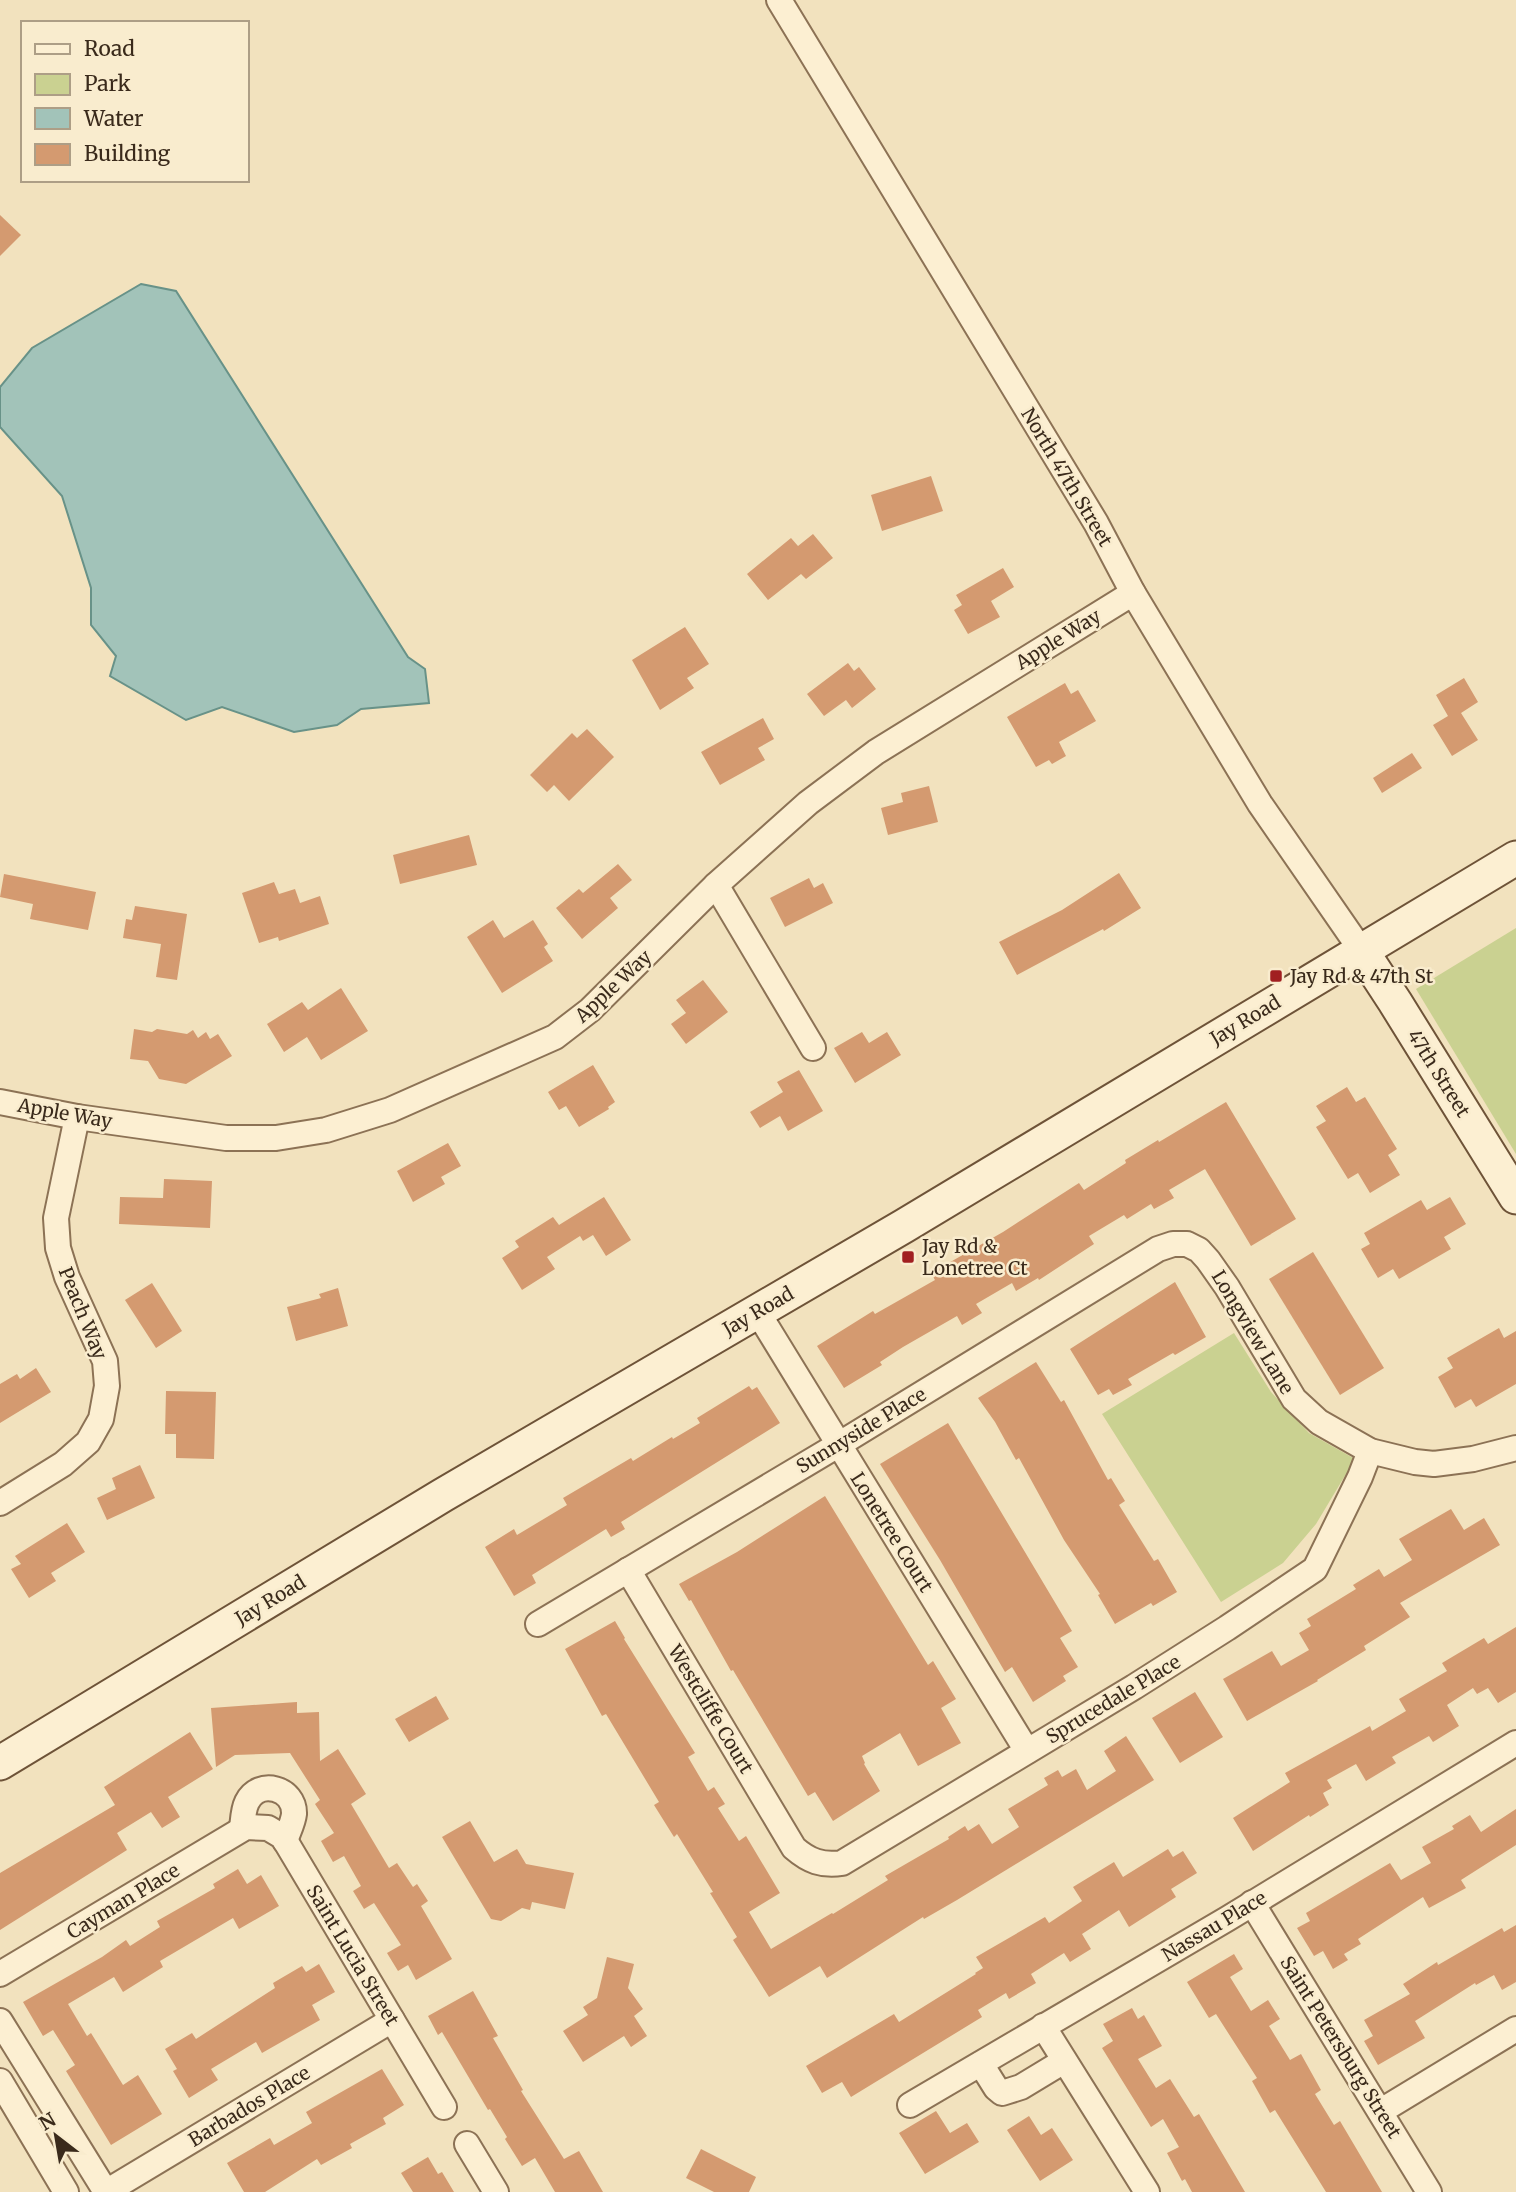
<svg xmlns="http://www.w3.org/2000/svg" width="1516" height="2192" viewBox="0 0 1516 2192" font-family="Merriweather,serif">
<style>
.green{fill:#cad191}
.water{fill:#a2c3b9;stroke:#689288;stroke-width:2}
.building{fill:#d49a70}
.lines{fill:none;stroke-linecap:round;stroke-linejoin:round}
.street-casing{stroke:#8c7255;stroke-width:28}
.secondary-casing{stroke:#6e5338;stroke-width:37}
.street{stroke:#fcefd2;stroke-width:24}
.secondary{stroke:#fcefd2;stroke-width:33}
.poi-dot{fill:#a11f20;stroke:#f9ecce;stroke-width:2.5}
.labels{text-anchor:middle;stroke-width:5;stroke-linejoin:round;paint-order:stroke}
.street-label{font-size:19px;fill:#3a2a1b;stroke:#f9ecce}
.poi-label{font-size:19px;fill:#3a2a1b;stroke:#f9ecce;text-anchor:start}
</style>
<rect width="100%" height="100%" fill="#f2e2be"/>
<g class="green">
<polygon points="1516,928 1516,1154 1416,989"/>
<polygon points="1234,1333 1271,1392 1309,1433 1355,1459 1316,1524 1283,1563 1221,1602 1102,1414"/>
</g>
<polygon class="water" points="141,284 176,291 408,657 425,669 429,703 361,709 337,725 294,732 222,707 186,720 110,676 116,656 91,625 91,588 62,496 0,427 0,387 32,348"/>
<g class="building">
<polygon points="0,215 21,235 0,256"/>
<polygon points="931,476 943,511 882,531 871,495"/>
<polygon points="813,534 833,558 806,579 801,574 768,600 747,574 791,538 798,546"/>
<polygon points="1003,568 1014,587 991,601 1000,617 968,634 954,610 962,605 956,595"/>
<polygon points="685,627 709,664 687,678 694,688 660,710 632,660"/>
<polygon points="848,663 854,671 859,667 876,689 852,708 846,700 824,716 807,694"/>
<polygon points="1464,678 1478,702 1461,713 1478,740 1452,756 1433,725 1448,716 1436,695"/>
<polygon points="1065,683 1071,694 1078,690 1096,721 1059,742 1066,756 1052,764 1049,760 1036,767 1007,717"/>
<polygon points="763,718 774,739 758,748 765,760 720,785 701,752"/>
<polygon points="587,729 614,757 569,801 554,785 547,792 530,775 572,733 577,738"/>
<polygon points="1412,753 1422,768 1382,793 1373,778"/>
<polygon points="929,786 938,822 888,835 881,808 903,802 901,793"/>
<polygon points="469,835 477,865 400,884 393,855"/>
<polygon points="618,864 632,880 610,898 618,908 582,939 556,908 579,889 583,893"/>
<polygon points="1119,873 1141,908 1104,931 1103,929 1017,975 999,942 1062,910"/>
<polygon points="4,874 96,892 88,930 30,919 33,904 0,897"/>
<polygon points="809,878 814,888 823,883 833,903 785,927 770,898"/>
<polygon points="274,882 279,894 295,889 300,903 320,896 329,924 279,941 278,937 259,943 242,893"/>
<polygon points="135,906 187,914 177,980 156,977 161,944 123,938 126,919 132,920"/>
<polygon points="493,920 504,938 533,920 548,944 544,947 553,961 502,993 467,937"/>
<polygon points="703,980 728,1012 686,1044 671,1024 686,1013 676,1000"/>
<polygon points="341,988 368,1031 321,1060 307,1037 284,1052 267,1024 302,1002 308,1010"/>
<polygon points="134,1029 152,1032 157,1029 187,1034 193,1030 198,1038 206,1032 210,1039 218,1034 232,1056 186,1084 159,1079 148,1061 130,1059"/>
<polygon points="862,1032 869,1043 887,1032 901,1055 855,1083 834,1048"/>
<polygon points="593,1065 615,1102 608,1107 609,1109 579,1127 566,1106 559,1110 548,1092"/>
<polygon points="799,1070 823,1111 788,1131 780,1116 760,1128 750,1112 783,1092 777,1082"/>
<polygon points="1347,1087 1356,1102 1365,1097 1397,1149 1388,1155 1400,1175 1370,1193 1358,1173 1348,1179 1316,1127 1326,1121 1316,1106"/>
<polygon points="1226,1102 1296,1219 1251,1246 1205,1169 1169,1190 1174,1198 1154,1209 1151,1204 1127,1219 1124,1215 1089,1236 1094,1244 1039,1280 1038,1278 1016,1291 1012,1283 976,1304 982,1313 962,1325 957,1316 903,1347 880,1362 882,1365 844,1388 817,1346 873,1311 875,1314 935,1280 931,1273 1003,1232 1079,1183 1084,1190 1126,1163 1125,1160 1158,1140 1159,1142"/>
<polygon points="448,1143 461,1166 441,1177 445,1184 413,1202 397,1171"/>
<polygon points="164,1179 212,1181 210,1228 119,1224 120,1197 163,1198"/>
<polygon points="604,1197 631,1240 606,1256 593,1235 583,1241 580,1236 547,1257 555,1269 522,1290 502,1258 519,1247 515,1241 553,1217 559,1225"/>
<polygon points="1450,1197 1466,1224 1444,1237 1451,1249 1399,1279 1393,1269 1378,1278 1361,1249 1370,1244 1364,1233 1421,1200 1427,1210"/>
<polygon points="1313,1252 1384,1368 1340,1395 1269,1279"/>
<polygon points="1175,1282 1206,1337 1175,1355 1173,1353 1128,1379 1132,1385 1113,1395 1109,1389 1098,1395 1070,1349"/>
<polygon points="152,1283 182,1331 156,1348 125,1300"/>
<polygon points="338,1288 348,1326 296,1341 287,1307 321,1298 319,1294"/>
<polygon points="1499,1328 1504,1338 1516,1331 1516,1384 1476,1407 1471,1399 1455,1408 1438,1377 1453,1368 1447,1358"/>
<polygon points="1036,1362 1061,1402 1064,1400 1108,1480 1111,1478 1125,1501 1119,1505 1154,1561 1158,1559 1177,1592 1153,1606 1151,1603 1115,1624 1098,1595 1100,1594 1064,1540 1019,1458 1016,1460 995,1422 978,1398"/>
<polygon points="36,1368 51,1392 0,1423 0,1384 17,1374 20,1379"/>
<polygon points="749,1386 752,1390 757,1387 780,1423 621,1522 625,1529 611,1537 606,1529 532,1575 536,1583 514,1596 485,1547 514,1529 517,1535 567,1505 563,1498 631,1458 633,1461 672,1437 673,1439 700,1423 697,1418"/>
<polygon points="166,1391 216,1392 214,1459 176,1458 176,1434 165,1434"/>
<polygon points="948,1423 1072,1631 1060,1638 1078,1667 1063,1676 1066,1681 1033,1702 1012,1667 1005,1672 940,1560 880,1464"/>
<polygon points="140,1465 155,1498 107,1520 97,1498 116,1489 112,1478"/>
<polygon points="825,1496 928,1665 933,1661 956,1699 941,1708 961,1743 918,1766 900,1733 862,1756 865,1763 864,1764 880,1791 833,1821 815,1792 808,1796 733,1670 731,1671 691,1600 689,1601 679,1584 737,1552"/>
<polygon points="1451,1509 1464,1530 1484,1518 1500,1545 1400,1603 1410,1617 1364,1646 1366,1650 1317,1680 1318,1681 1247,1721 1223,1679 1272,1651 1281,1666 1309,1650 1299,1633 1311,1626 1307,1619 1356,1589 1353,1585 1379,1569 1384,1577 1412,1560 1399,1539"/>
<polygon points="67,1523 85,1552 51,1573 56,1581 29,1598 11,1569 21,1564 15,1556"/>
<polygon points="615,1621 625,1638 624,1639 695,1753 688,1757 708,1791 714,1787 725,1804 718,1808 739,1841 746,1836 780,1893 749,1912 771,1949 832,1913 833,1914 888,1880 885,1876 949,1839 948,1837 965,1826 968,1831 979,1824 992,1844 1019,1827 1008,1809 1048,1785 1044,1778 1058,1770 1062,1777 1076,1769 1087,1790 1116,1771 1104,1751 1126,1736 1154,1780 957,1900 924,1919 923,1917 827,1978 820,1966 769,1997 733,1940 737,1937 710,1893 713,1892 677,1834 674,1837 654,1805 659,1802 606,1714 602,1716 565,1649"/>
<polygon points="1516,1627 1516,1692 1498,1703 1488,1688 1477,1694 1473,1688 1447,1705 1459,1726 1433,1742 1429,1736 1392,1757 1396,1763 1366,1781 1356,1764 1327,1780 1332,1788 1323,1793 1329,1805 1310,1817 1309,1815 1253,1851 1233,1818 1290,1782 1285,1773 1370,1726 1372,1731 1406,1711 1399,1699 1447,1671 1442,1663 1484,1638 1488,1644"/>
<polygon points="1195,1692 1223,1737 1180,1763 1152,1718"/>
<polygon points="436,1696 449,1719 409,1742 395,1719"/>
<polygon points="297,1702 297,1713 319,1712 320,1761 338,1749 366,1794 351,1804 389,1868 397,1863 413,1887 417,1884 428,1901 421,1906 452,1959 416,1980 408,1965 398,1971 387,1953 401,1945 374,1903 364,1909 353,1891 361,1886 344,1856 333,1862 321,1841 334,1833 315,1804 320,1800 290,1753 235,1755 216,1767 211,1708"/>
<polygon points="190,1732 213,1769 168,1797 180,1817 162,1828 151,1812 117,1833 127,1850 0,1930 0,1873 115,1805 104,1787"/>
<polygon points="1516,1809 1516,1845 1461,1880 1466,1888 1429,1908 1423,1897 1358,1939 1361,1944 1344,1954 1348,1960 1333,1969 1323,1951 1314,1956 1297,1928 1310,1921 1306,1913 1390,1863 1401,1880 1431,1863 1422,1847 1454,1829 1452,1826 1470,1815 1481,1832"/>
<polygon points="470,1821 494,1862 517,1849 526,1864 574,1873 565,1909 532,1902 530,1910 522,1908 501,1921 491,1919 442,1837"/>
<polygon points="1168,1849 1173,1857 1183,1851 1197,1873 1171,1889 1176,1897 1129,1927 1119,1910 1082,1934 1091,1949 1070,1962 1064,1953 1031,1974 1036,1983 1009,1999 1006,1993 978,2010 982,2017 851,2097 842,2082 822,2093 806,2066 894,2014 899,2022 976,1974 975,1973 983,1968 976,1957 1045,1917 1049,1923 1082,1901 1073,1887 1114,1862 1123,1877"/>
<polygon points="238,1869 247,1884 261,1875 279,1906 239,1929 233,1918 160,1961 163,1967 123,1992 114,1977 68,2004 87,2036 91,2033 123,2085 138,2075 162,2114 111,2145 66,2071 75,2065 53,2030 43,2036 23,2002 102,1957 126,1940 130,1946 160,1927 157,1921 215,1888 213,1884"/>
<polygon points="1516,1925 1516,1982 1502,1990 1494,1975 1476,1985 1475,1983 1415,2021 1425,2038 1378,2065 1364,2041 1373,2036 1364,2020 1410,1994 1403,1984 1437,1962 1438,1965 1502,1928 1504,1932"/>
<polygon points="1234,1954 1243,1969 1230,1977 1251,2011 1268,2000 1280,2019 1269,2026 1290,2060 1301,2054 1321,2090 1315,2094 1334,2125 1340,2121 1382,2192 1326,2192 1275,2110 1270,2113 1252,2081 1257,2078 1216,2014 1209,2018 1187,1982"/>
<polygon points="607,1957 634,1964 628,1988 643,2009 634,2016 647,2036 631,2047 624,2036 583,2062 563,2031 588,2015 583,2007 597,1998"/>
<polygon points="319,1964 335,1992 312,2005 320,2020 262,2053 256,2042 211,2069 218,2080 189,2098 173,2071 177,2069 165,2049 192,2033 196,2039 275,1988 273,1983 302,1966 306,1972"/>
<polygon points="473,1991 498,2036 493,2038 523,2090 521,2091 564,2159 579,2151 603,2192 555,2192 535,2158 522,2166 505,2139 507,2137 490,2109 488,2110 442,2032 438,2035 428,2016"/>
<polygon points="1132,2008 1138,2019 1144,2015 1162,2046 1138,2059 1156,2088 1170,2079 1194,2117 1199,2114 1245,2192 1192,2192 1185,2179 1182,2181 1167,2153 1179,2147 1163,2119 1151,2127 1102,2048 1113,2041 1103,2024"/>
<polygon points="382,2069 404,2105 383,2118 386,2124 350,2144 352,2148 321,2165 317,2159 265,2192 244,2192 227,2163 270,2138 274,2145 312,2123 306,2112"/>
<polygon points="936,2111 950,2133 967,2123 979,2142 925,2174 899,2133"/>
<polygon points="1029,2116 1041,2135 1052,2128 1073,2160 1040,2181 1007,2130"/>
<polygon points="701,2149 756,2177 749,2192 714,2192 686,2178"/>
<polygon points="428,2157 438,2174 442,2172 454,2192 413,2192 401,2173"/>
</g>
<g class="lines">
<g class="street-casing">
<g id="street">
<polyline points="779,0 1096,523 1133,593 1260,804 1361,950"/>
<polyline points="716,885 813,1048"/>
<polyline points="0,1102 77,1117 226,1138 276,1138 326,1130 390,1110 555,1037 590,1010 716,885 808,803 876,752 1133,593"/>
<polyline points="757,1311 1027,1751"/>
<polyline points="0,1503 63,1464 88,1442 101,1419 107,1386 105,1361 67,1277 58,1248 56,1218 77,1117"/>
<path d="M628,1570l166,278c15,13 28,18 48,15l292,-176 93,-59 88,-59 45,-92 10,-26"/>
<polyline points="538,1624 838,1445 1158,1249 1173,1244 1187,1244 1199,1250 1208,1260 1227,1287 1294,1399 1319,1422 1370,1451 1415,1462 1434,1464 1473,1459 1516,1448"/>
<path d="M242,1829c1,-9 1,-19 5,-27 12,-24 48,-14 47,12 -1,9 -6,18 -9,27"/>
<polyline points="1252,1903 1429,2192"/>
<polyline points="0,1974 246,1827 268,1828 283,1837 444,2107"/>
<polyline points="0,2021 106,2192"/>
<polyline points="1043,2026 1147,2192"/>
<polyline points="981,2064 996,2088 1002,2093 1021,2087 1064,2061"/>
<polyline points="0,2081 66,2192"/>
<polyline points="910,2105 1227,1919 1516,1743"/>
<polyline points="1381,2111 1516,2029"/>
<polyline points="467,2144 496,2192"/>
<polyline points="106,2192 392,2020"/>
</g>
</g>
<g class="secondary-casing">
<g id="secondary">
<polyline points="1361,950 1395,1002 1516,1197"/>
<polyline points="0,1763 443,1495 904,1226 1516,858"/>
</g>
</g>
<use href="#street" class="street"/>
<use href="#secondary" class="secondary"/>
</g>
<g class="poi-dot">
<rect x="1269" y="969" width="14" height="14" rx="3.5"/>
<rect x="901" y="1250" width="14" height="14" rx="3.5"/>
</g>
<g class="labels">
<g class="street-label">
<text transform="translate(1067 477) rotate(59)" y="7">North 47th Street</text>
<text transform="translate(1058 639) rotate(-32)" y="7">Apple Way</text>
<text transform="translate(613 986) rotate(-43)" y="7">Apple Way</text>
<text transform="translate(1245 1020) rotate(-31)" y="7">Jay Road</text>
<text transform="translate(1439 1073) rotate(58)" y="7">47th Street</text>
<text transform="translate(65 1113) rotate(10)" y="7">Apple Way</text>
<text transform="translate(758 1311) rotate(-30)" y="7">Jay Road</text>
<text transform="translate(83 1313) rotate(68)" y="7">Peach Way</text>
<text transform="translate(1253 1332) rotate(59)" y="7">Longview Lane</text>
<text transform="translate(861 1430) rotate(-31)" y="7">Sunnyside Place</text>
<text transform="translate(892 1532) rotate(58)" y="7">Lonetree Court</text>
<text transform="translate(270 1600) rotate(-31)" y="7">Jay Road</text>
<text transform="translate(1113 1699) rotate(-31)" y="7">Sprucedale Place</text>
<text transform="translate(711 1709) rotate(59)" y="7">Westcliffe Court</text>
<text transform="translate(123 1901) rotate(-31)" y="7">Cayman Place</text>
<text transform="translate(1214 1926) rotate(-31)" y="7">Nassau Place</text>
<text transform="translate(353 1955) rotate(59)" y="7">Saint Lucia Street</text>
<text transform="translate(1341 2047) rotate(58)" y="7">Saint Petersburg Street</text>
<text transform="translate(249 2106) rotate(-31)" y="7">Barbados Place</text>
</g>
<g class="poi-label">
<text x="1290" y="983">Jay Rd &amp; 47th St</text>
<text x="922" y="1253">Jay Rd &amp;<tspan x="922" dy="22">Lonetree Ct</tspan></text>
</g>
</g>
<rect x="21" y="21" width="228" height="161" fill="#f9ecce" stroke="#ad9e86" stroke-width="2"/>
<rect x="35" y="44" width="35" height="10" fill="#fcefd2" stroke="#ad9e86" stroke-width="2"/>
<text x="84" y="56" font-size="21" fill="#3a2a1b">Road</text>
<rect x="35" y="74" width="35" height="21" fill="#cad191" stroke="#ad9e86" stroke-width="2"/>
<text x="84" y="91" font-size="21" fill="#3a2a1b">Park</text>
<rect x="35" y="108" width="35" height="21" fill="#a2c3b9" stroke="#ad9e86" stroke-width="2"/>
<text x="84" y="126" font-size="21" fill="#3a2a1b">Water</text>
<rect x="35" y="144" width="35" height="21" fill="#d49a70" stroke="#ad9e86" stroke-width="2"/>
<text x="84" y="161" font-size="21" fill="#3a2a1b">Building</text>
<g transform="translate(56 2136) rotate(329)" stroke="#f9ecce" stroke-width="5" paint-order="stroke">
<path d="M0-5L12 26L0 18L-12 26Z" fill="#3a2a1b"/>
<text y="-10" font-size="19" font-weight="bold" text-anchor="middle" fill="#3a2a1b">N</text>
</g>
</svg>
